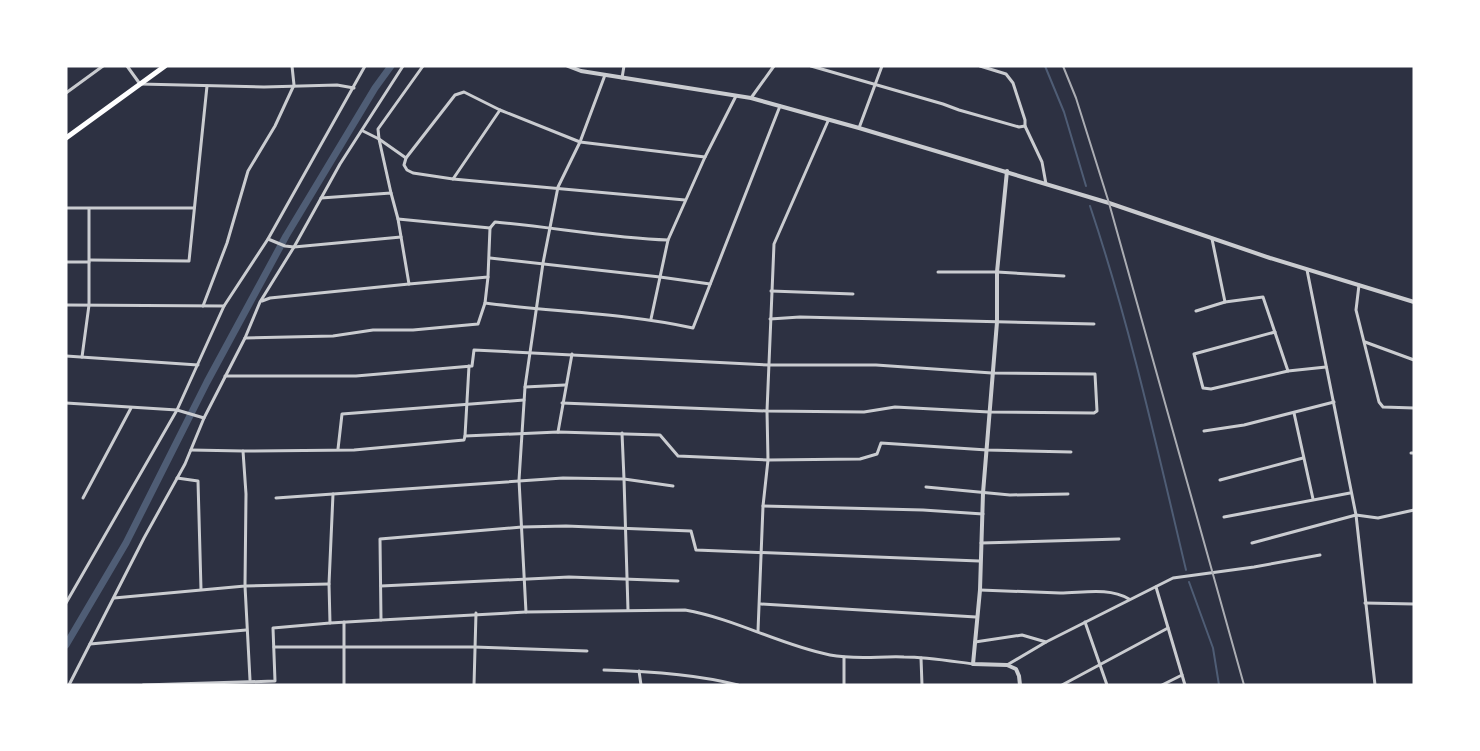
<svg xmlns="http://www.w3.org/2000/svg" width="1480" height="751" viewBox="0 0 1480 751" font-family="Quicksand,sans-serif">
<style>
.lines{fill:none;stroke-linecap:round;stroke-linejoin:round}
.stream{stroke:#4f5d75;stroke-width:2}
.canal{stroke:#4f5d75;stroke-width:7}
.minor{stroke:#caccd0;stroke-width:3}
.tertiary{stroke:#caccd0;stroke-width:4}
.primary{stroke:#fff;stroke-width:5}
.rail{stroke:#abadb3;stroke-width:2}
</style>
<rect width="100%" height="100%" fill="#2d3142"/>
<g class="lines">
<g class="stream">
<polyline points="1045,66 1064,112 1086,186"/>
<path d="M1090,206c40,119 67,242 96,364"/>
<polyline points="1189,582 1213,648 1219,685"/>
</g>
<polyline class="canal" points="66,645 126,543 207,382 286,236 375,88 391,66"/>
<g class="minor">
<polyline points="127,66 140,84 264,87 337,85 354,88"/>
<polyline points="811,66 943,104 959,110 1019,127 1025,126"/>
<polyline points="980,66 1006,74 1013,83 1025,120 1025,126 1042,162 1046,184"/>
<polyline points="622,78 624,66"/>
<polyline points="66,93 103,66"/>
<polyline points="751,98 774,66"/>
<polyline points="859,128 882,66"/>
<polyline points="363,131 379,139 406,158"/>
<polyline points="453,179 500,110"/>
<polyline points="391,193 379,139 378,129 423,66"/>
<path d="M321,198l70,-5 7,26 11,65 79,-7 2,-49 5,-6c58,5 115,16 173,18"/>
<polyline points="685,200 453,179 413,173 407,170 404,165 406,158 455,95 464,92 500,110 580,142 705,157"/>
<polyline points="66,208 194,208"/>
<polyline points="398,219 490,228"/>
<polyline points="268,239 285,246 294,247 401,237"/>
<polyline points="1212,239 1225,302"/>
<polyline points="490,258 660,277 710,284"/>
<polyline points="90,260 189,261 207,86"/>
<polyline points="66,262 89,262"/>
<polyline points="1307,270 1356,515 1375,685"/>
<polyline points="938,272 997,272 1064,276"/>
<path d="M488,277l-3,26c69,9 140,10 208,25l87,-222"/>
<polyline points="1359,285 1356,310 1379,402 1383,407 1414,408"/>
<polyline points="771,291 853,294"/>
<polyline points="262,301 270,298 409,284"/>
<polyline points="66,305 224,306"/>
<polyline points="203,306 227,243 248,171 275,126 294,85 292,66"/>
<polyline points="1196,311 1225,302 1263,297 1288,371"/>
<polyline points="651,319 668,240 705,157 736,96"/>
<polyline points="770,319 800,317 1094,324"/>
<polyline points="1275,332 1194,354 1203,388 1211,389 1288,371 1326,367"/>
<polyline points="245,338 333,336 373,330 413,330 478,324 485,303"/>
<polyline points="1365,342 1414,360"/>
<polyline points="66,356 198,365"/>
<polyline points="82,357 89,305 89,209"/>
<polyline points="225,376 356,376 472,366 474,350 769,365 876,365 992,373 1095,374 1097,411 1094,413 989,412 895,407 864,412 767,411 562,403"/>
<polyline points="525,387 565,385"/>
<polyline points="66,403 177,410 204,418"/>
<polyline points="1294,413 1313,499"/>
<polyline points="1204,431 1244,425 1334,402"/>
<polyline points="558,432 572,354"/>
<polyline points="622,433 624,479 673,486"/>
<polyline points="465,436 469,366"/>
<polyline points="338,449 342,414 524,400"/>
<polyline points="191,450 243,451"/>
<polyline points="1411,453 1414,453"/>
<polyline points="177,478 198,481 201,589"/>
<polyline points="1220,480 1303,458"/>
<polyline points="926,487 1010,495 1068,494"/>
<polyline points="83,498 131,408"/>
<polyline points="276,498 333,494"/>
<polyline points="763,506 923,510 983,514"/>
<polyline points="1224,517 1350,493"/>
<polyline points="981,543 1119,539"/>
<polyline points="1252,543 1356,515 1378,518 1414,510"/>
<polyline points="381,586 569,577 678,581"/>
<polyline points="1156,587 1182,675 1162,685"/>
<path d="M980,590c26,1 53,2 80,3 23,0 48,-6 69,6"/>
<polyline points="114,598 245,586 246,494 243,451 354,450 464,440 465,436 558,432 660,435 678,456 768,460 860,459 877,454 881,443 987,450 1071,452"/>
<polyline points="66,603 177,410 224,306 268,239 365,66"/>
<polyline points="1365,603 1414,604"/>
<polyline points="761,604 976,617"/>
<polyline points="526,612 519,480 525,387 543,263 558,187 580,142 605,75"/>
<polyline points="381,620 330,623 329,584 333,494 563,478 624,479 628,610"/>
<polyline points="1085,622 1107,685"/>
<polyline points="758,631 763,506 768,460 767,411 774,244 828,121"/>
<polyline points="975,642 1022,635 1046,642 1007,665"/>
<polyline points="1046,642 1173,578 1254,567 1320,555"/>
<polyline points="90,644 246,630"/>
<polyline points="274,647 344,647 344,622"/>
<polyline points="921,658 922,685"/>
<path d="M973,664c-23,-3 -46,-7 -69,-7 -24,-1 -49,3 -74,-2 -50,-10 -94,-36 -145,-45l-159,2 -145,8 -1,-81 142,-12 44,-1 125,5 5,19 283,11"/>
<path d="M604,670c44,1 91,4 134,15"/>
<polyline points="639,671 641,685"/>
<polyline points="1182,675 1185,685"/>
<polyline points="250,680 245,586 329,584"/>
<polyline points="69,685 144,538 185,464 204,418 245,338 260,302 294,247 340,164 403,66"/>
<polyline points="143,685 275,681 273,628 330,623"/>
<polyline points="344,685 344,647 474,647 587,651"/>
<polyline points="474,685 476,613"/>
<polyline points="844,685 844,657"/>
<polyline points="1062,685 1168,628"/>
</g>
<g class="tertiary">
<polyline points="568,66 581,71 751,98 859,128 1109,203 1270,258 1414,302"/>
<polyline points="1007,171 997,272 997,322 983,493 980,590 973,664 1007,665 1016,669 1019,676 1020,685"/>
</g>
<polyline class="primary" points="66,138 165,66"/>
<polyline class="rail" points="1063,66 1076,98 1109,203 1244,685"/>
</g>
<rect width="1480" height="751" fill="none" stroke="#ffffff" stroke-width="135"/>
</svg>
